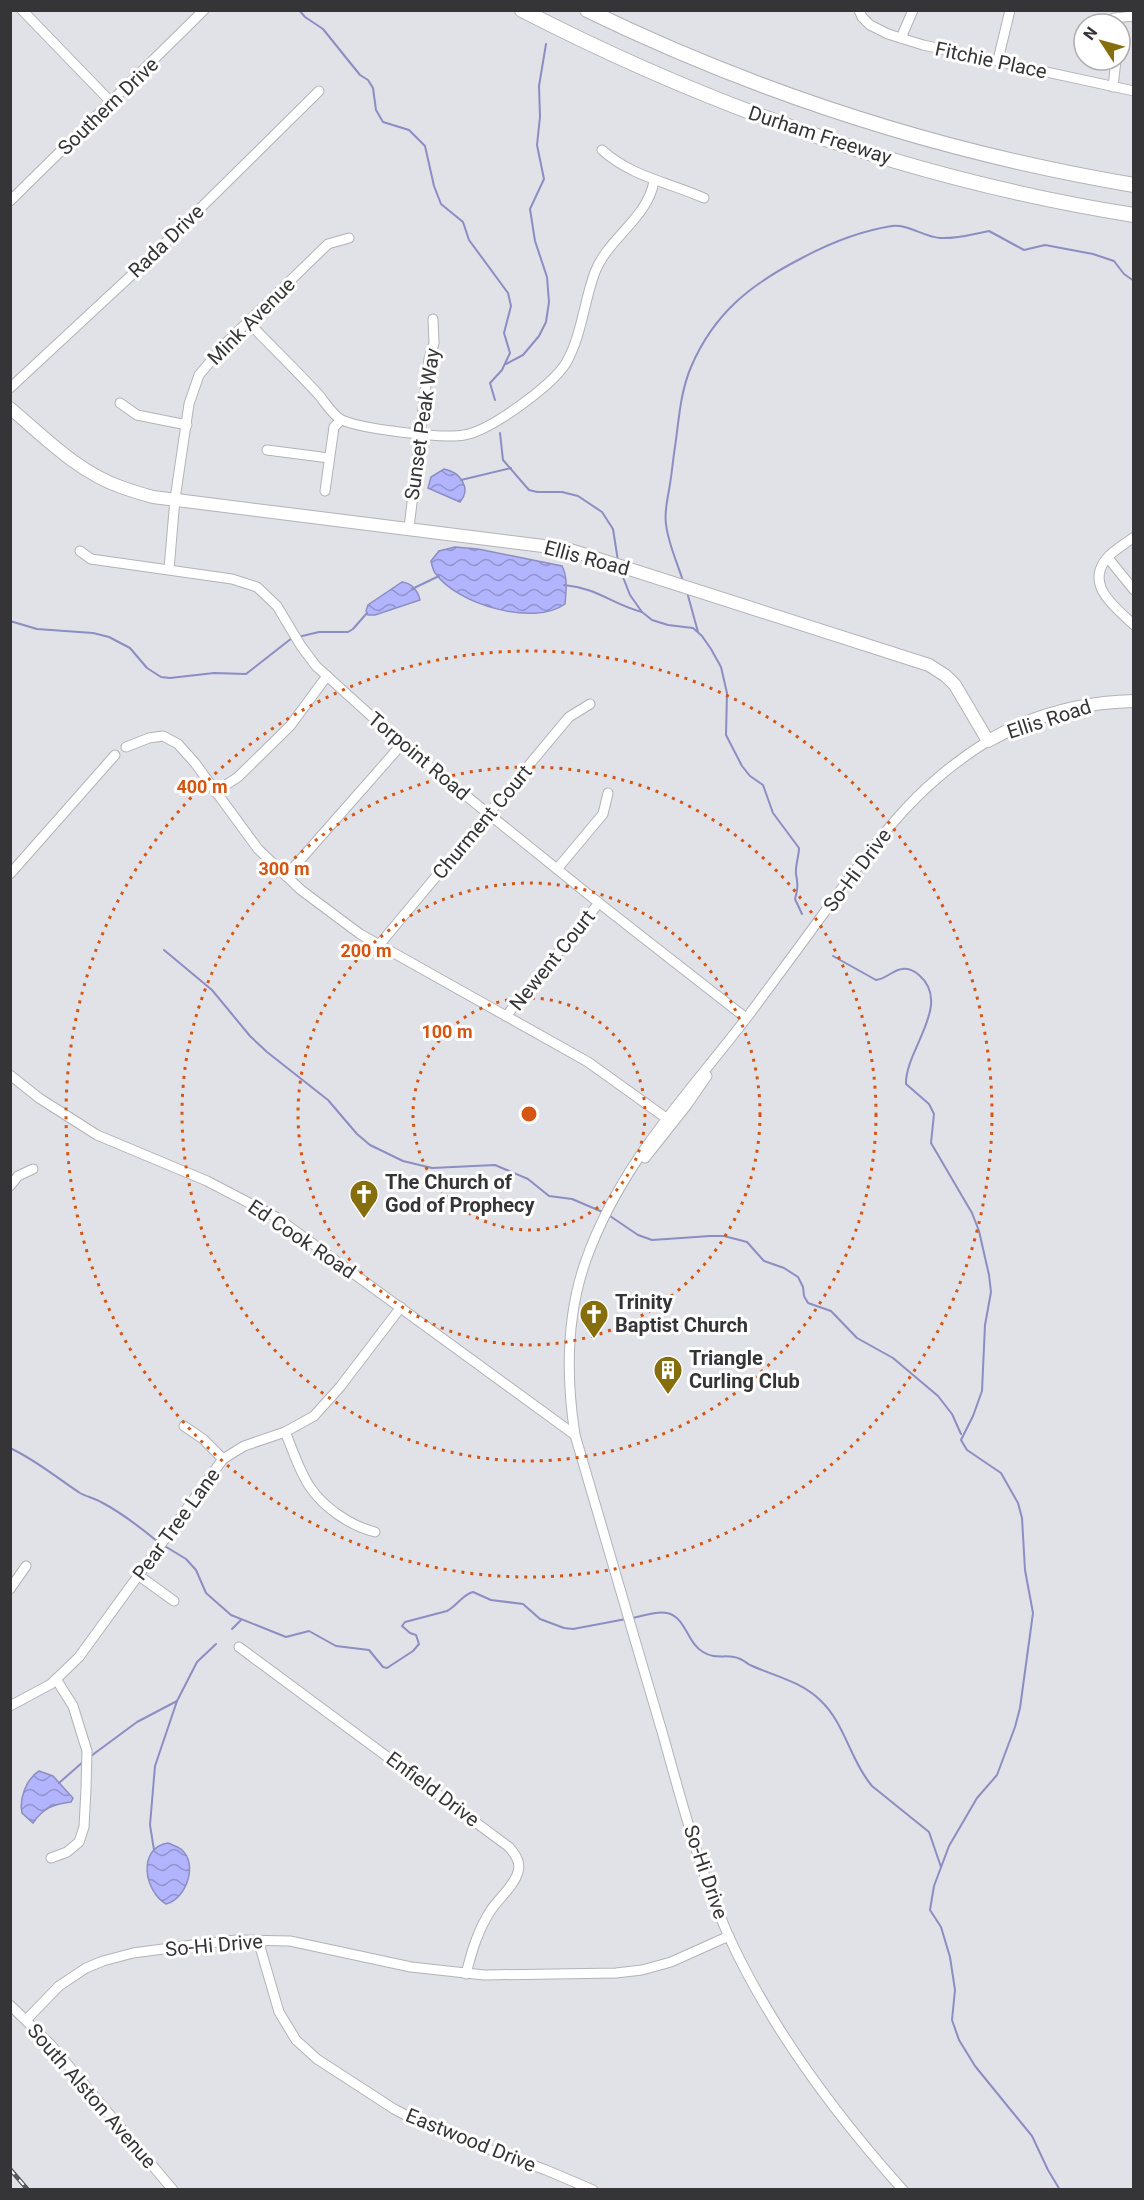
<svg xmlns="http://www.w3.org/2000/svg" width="1144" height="2200" viewBox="0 0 1144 2200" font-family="Roboto,sans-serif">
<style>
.water{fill:url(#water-waves);stroke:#8c8ec2;stroke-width:1.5}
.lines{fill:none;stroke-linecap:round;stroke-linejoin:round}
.stream{stroke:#8c8ec2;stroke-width:2}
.minor-casing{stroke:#b2b3b9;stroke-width:11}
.major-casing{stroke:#b2b3b9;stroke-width:14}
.highway-casing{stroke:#b2b3b9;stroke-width:16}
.minor{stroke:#fff;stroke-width:9}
.major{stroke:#fff;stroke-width:12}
.highway{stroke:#fff;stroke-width:14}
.rail-casing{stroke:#58585b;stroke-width:4.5}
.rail{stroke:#fff;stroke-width:2;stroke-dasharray:7;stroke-linecap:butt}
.ring{fill:none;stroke:#d65510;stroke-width:3;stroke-dasharray:3 6}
.labels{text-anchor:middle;stroke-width:6;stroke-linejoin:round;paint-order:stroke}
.street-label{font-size:20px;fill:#353537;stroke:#fff}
.poi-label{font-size:20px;font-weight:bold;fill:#353537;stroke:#fff;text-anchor:start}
.centre{fill:#d65510;stroke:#fff;stroke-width:3}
.ring-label{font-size:18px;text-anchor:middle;font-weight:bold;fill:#d65510;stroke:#fff;stroke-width:6;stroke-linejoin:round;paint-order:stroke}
</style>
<defs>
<pattern id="water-waves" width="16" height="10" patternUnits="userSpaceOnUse" patternTransform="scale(1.5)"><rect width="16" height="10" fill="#b2b4fe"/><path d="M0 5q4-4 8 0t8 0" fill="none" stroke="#9293ce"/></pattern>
</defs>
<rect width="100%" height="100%" fill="#e1e1e8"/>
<g class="water">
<path d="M444,469c16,3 28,19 16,33l-32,-14 3,-11z"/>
<path d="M455,547l23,2 84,17c6,11 4,26 3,38 -31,23 -108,0 -129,-30 -3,-3 -4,-8 -5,-13l8,-10z"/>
<path d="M402,582c10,1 16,9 18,18l-45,15h-7l-2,-4 2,-6z"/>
<path d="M39,1771l14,5 20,22 -2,4c-17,2 -28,6 -38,21l-11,-10c-3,-14 4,-34 17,-42z"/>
<path d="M168,1843c4,2 9,3 13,6 18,15 5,50 -15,55 -22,-13 -29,-56 2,-61z"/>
</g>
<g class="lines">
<g class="stream">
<polyline points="299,10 305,17 323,29 360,75 368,80 373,88 376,110 383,122 409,130 425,146 434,186 441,204 463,222 469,240 508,293 511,306 504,333 510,353 502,370 490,383 495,400"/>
<polyline points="506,364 523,355 539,336 546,322 549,302 547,277 535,241 530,209 544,179 537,145 540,117 539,86 546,44"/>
<polyline points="500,433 503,460 529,490 537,492 562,492 578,496 602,512 613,529 618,561"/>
<polyline points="461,480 511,468"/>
<path d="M621,572l9,23 12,17 10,8 16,5 25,3 9,8 9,13 10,18 6,26 -1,42 16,31 8,10 13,9 10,28 26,35c0,8 -4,18 -3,26 2,10 2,14 -1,25l7,15"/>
<path d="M683,581c-6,-19 -15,-38 -17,-57 -2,-14 2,-26 4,-40 2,-12 3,-25 5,-37 4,-27 5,-54 16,-80 23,-54 60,-83 111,-109 28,-15 58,-27 90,-32 16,-2 32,11 48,12 17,1 33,-4 49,-7l35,19 21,-5 48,9 21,7 10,13 10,7"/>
<path d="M564,585c34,3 49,20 78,27"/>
<polyline points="412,589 439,576"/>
<polyline points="687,592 698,632"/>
<polyline points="10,621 37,629 93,633 109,637 130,648 147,668 161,677 170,678 214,673 246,674 292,638"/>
<polyline points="298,637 319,632 348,632 353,629 367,613"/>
<polyline points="164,950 212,990 250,1036 267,1052 328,1100 357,1134 370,1145 403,1161 432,1168 495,1165 528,1179 549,1196 572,1199 605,1213"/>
<path d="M833,956l43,24c10,-1 17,-10 26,-11 6,-1 13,2 17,6 34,29 -14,75 -13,109l23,20 5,10 -3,29 41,70 7,18 10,44 2,17 -6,33 -3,66 -9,25 -12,24 6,10 34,23 17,30 4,15 3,52 8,43 -13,95 -5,19 -18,48 -20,23 -28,48 -15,40 -4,24 11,17 9,30 5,33 -3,30 7,20 16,26 57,70 16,34 12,20"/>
<polyline points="610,1216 638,1235 652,1240 710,1236 724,1236 747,1242 764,1261 784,1268 798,1277 803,1287 804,1296 808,1303 831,1311 857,1338 893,1358 938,1396 952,1414 961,1434"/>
<path d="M10,1448c26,12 47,30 70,45 7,4 14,5 21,9 21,11 39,25 57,40"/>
<path d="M163,1545l23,14 10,11 10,23 25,22 55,22 23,-6 27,15 33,4 14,17 4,1 26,-17 6,-7 -3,-9 -6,-2 -8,-7 3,-4 42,-11c10,-5 16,-17 26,-19l18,8 32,4 17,15 24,9 9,1 53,-10"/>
<path d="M631,1618c10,-1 26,-8 36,-5 19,4 20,30 36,39 11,7 21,3 31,5 7,1 11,5 16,8 24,11 50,16 70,35 25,23 30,60 52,86l57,46 12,35"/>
<polyline points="232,1629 241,1620"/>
<polyline points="91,1756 137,1722 177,1701"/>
<polyline points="59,1783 84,1761"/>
<polyline points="154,1850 150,1825 155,1766 177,1701 197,1662 216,1644"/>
</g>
<g class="minor-casing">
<g id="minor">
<polyline points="22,10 111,102"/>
<polyline points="859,10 862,17 870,25 888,34 923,45 1134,91"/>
<polyline points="1114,18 1134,16"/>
<polyline points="901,38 913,10"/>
<polyline points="998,60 1010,10"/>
<polyline points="1113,87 1116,60"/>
<path d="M602,150c30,27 66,32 102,48"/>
<polyline points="10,201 204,10"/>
<path d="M248,322c23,24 47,47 70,72 7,8 15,22 24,26 20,9 101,19 122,15 26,-4 89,-50 102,-72 16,-28 18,-62 29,-91 13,-34 53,-54 59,-91"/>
<polyline points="10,388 150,258 319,91"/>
<polyline points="120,403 137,415 187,425"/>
<polyline points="267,450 329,458"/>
<polyline points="325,491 334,427 341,420"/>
<polyline points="409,528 429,359 434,343 433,319"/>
<path d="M1134,537c-9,7 -20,13 -27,21 -23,27 9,50 27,67"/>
<polyline points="80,551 91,559 232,579 257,587 277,606 301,646 316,666 402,744 599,903 746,1018"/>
<polyline points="1108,558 1134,590"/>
<polyline points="169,569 175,499 189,404 199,375 227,342 328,244 349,238"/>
<polyline points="126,747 149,738 163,736 178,744 195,763 258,849 301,890 360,934 588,1062 666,1118"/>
<polyline points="215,792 238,777 290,726 327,676"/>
<polyline points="557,869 603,814 608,793"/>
<polyline points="10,874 115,755"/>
<polyline points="286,876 402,744"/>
<polyline points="379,945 569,717 590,704"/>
<polyline points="506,1016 599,903"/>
<polyline points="10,1075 39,1098 97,1135 207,1181 276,1217 575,1435"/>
<polyline points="645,1158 687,1105 707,1076"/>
<polyline points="10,1186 18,1176 33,1169"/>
<polyline points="184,1426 203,1439 223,1459"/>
<path d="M285,1432c8,18 14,39 25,55 14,21 41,39 65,45"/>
<polyline points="138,1575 174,1601"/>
<polyline points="10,1589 26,1566"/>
<path d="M239,1647l270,200c6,7 12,15 9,25 -4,14 -18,25 -27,38 -13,20 -19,40 -25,64"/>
<polyline points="10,1706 51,1684 79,1657 223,1459 244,1446 285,1432 314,1416 340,1387 401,1307"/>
<polyline points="51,1858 67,1852 79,1842 84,1827 86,1789 87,1751 73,1706 56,1679"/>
<polyline points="258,1940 279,2012 296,2040 317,2059 394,2109 417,2121 439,2131 546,2170 593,2190"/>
<polyline points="10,2005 52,2046 173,2190"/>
<polyline points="26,2020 59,1986 86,1968 103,1961 133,1953 193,1945 236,1940 290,1941 411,1967 484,1975 616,1973 642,1970 671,1962 729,1936"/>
<path d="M903,2190c-68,-76 -131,-160 -174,-253 -29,-65 -47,-134 -66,-202 -30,-100 -58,-201 -88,-300 -9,-58 -9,-119 11,-175 35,-98 101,-164 162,-244 29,-39 58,-78 86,-117 49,-66 83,-114 154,-158"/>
</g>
</g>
<g class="major-casing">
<path id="major" d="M10,408c34,29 68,64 111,79 11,4 21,7 32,10l414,52 362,116 17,11 9,9 33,56c44,-25 95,-39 146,-40"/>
</g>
<g class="highway-casing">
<g id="highway">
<path d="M522,10c192,99 398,171 612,205"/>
<path d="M587,10c173,84 357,143 547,175"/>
</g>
</g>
<use href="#minor" class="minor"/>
<use href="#major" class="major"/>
<use href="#highway" class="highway"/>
<g class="rail-casing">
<polyline id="rail" points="10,2169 28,2190"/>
</g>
<use href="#rail" class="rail"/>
</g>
<g class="ring">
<circle cx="529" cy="1114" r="116"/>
<circle cx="529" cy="1114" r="231"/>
<circle cx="529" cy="1114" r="347"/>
<circle cx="529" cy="1114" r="463"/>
</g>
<defs>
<g id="church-pin" transform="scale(1.5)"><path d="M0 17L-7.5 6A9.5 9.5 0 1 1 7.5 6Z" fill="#866e0d" stroke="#fff"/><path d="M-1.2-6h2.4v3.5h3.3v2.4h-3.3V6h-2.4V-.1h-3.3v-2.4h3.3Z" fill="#fff"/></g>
<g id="building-pin" transform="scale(1.5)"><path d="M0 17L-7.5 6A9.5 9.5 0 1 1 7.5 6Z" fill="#866e0d" stroke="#fff"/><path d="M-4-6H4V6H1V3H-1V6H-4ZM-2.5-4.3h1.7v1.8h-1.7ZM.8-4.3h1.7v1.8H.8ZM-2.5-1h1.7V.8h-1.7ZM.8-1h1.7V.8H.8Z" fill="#fff"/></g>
</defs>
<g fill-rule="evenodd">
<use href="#church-pin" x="364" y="1194"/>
<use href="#church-pin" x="594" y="1314"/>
<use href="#building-pin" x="668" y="1370"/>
</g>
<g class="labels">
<g class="street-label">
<text transform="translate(991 60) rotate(12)" y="7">Fitchie Place</text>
<text transform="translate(108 106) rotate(-44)" y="7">Southern Drive</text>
<text transform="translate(820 135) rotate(18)" y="7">Durham Freeway</text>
<text transform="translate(166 241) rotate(-44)" y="7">Rada Drive</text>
<text transform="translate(251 321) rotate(-45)" y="7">Mink Avenue</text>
<text transform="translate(422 424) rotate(-82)" y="7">Sunset Peak Way</text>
<text transform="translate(587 558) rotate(15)" y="7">Ellis Road</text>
<text transform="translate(1049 719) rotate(-18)" y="7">Ellis Road</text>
<text transform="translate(419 756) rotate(40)" y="7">Torpoint Road</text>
<text transform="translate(482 822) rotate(-50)" y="7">Churment Court</text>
<text transform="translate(857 870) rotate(-53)" y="7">So-Hi Drive</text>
<text transform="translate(552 960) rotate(-51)" y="7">Newent Court</text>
<text transform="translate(302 1239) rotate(34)" y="7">Ed Cook Road</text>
<text transform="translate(176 1524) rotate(-54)" y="7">Pear Tree Lane</text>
<text transform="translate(433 1789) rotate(37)" y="7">Enfield Drive</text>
<text transform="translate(706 1872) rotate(71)" y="7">So-Hi Drive</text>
<text transform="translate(214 1945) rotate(-5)" y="7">So-Hi Drive</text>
<text transform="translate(92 2096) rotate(49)" y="7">South Alston Avenue</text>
<text transform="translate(471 2140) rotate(22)" y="7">Eastwood Drive</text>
</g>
<g class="poi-label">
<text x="385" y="1189">The Church of<tspan x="385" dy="23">God of Prophecy</tspan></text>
<text x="615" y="1309">Trinity<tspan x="615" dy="23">Baptist Church</tspan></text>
<text x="689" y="1365">Triangle<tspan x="689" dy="23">Curling Club</tspan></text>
</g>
</g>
<circle cx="529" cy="1114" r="9" class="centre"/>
<g class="ring-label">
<text x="202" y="793">400 m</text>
<text x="284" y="875">300 m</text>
<text x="366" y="957">200 m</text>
<text x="447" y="1038">100 m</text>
</g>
<rect width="1144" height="2200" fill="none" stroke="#353537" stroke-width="24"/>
<g transform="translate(1102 42) rotate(306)"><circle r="28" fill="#ffffff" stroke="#aeaeaf" stroke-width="1.5"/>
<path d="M0-4.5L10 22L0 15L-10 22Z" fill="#866e0d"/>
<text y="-9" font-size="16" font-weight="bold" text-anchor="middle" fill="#353537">N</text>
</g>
</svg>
